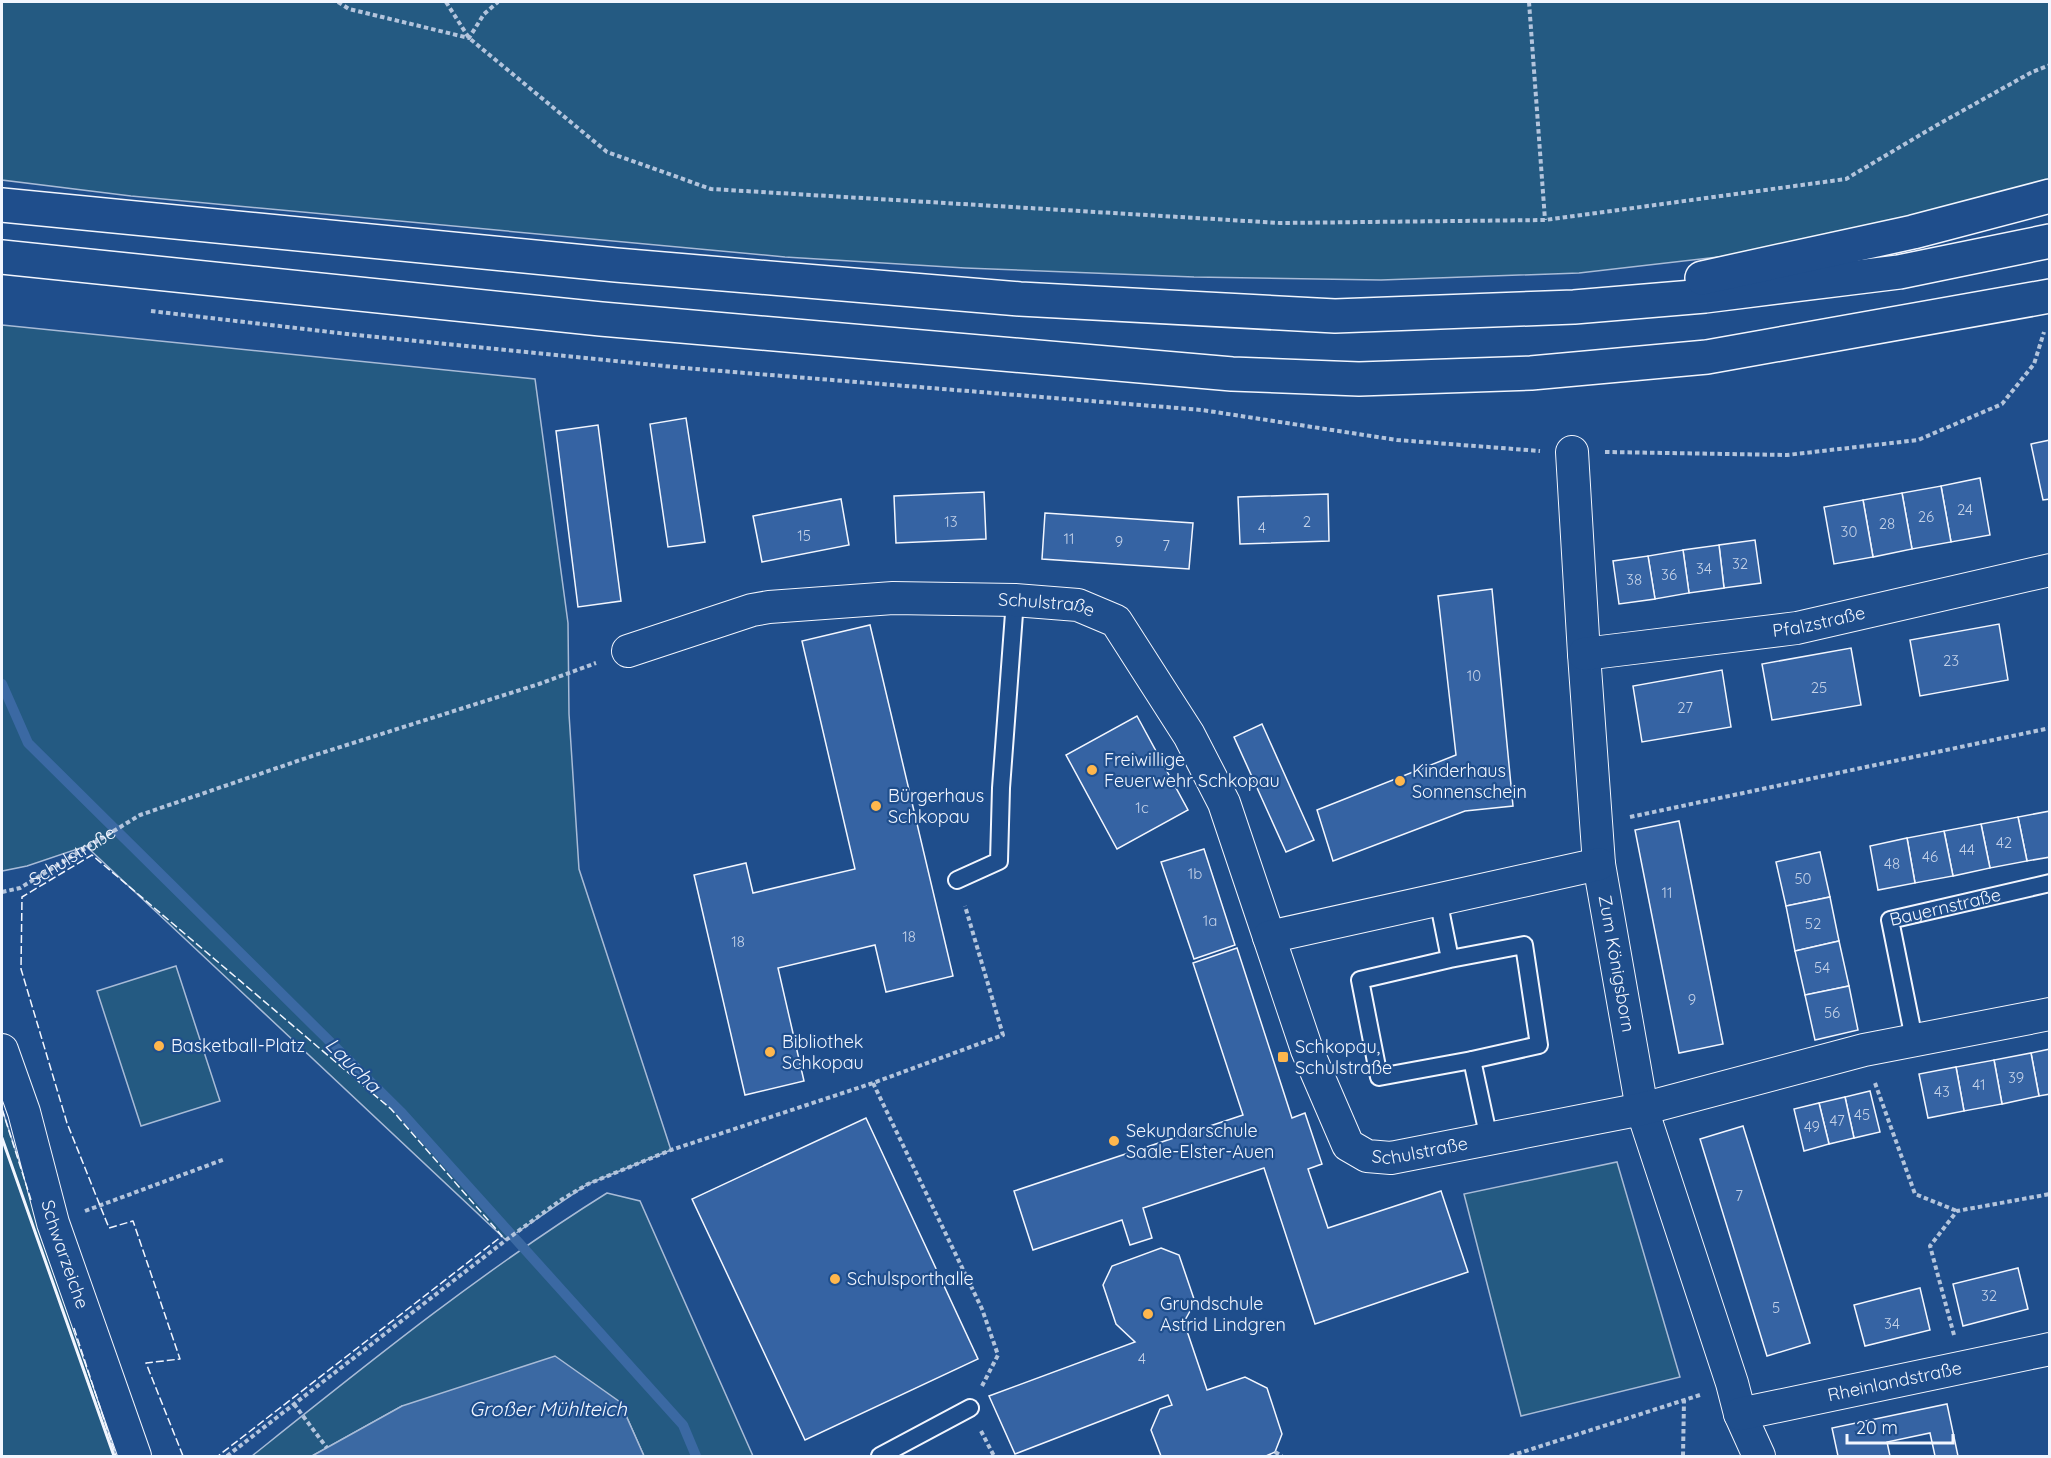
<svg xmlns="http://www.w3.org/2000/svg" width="2051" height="1458" viewBox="0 0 2051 1458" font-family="Quicksand,sans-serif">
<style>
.green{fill:#245a82;stroke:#a8bbd7;stroke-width:1.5}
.water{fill:#3b69a3;stroke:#a8bbd7;stroke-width:1.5}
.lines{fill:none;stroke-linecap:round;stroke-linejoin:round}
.stream{stroke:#3b69a3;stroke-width:10}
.building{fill:#3563a3;stroke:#f2f6ff;stroke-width:1.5}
.lane-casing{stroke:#f2f6ff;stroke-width:20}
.street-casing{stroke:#f2f6ff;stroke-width:34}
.highway-casing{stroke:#f2f6ff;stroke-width:36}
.path{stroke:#b3c4dc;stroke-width:4;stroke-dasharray:4.5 3;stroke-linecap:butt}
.lane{stroke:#1f4e8c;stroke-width:16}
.street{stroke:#1f4e8c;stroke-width:32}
.highway{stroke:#1f4e8c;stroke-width:33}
.fence{stroke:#f2f6ff;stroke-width:1.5;stroke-dasharray:8 3;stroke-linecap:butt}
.wall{stroke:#f2f6ff;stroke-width:3}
.poi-dot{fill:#ffb74d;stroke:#1f4e8c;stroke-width:2}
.labels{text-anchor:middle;stroke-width:4.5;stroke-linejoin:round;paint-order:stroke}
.number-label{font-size:15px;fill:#c3d1e8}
.street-label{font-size:18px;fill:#f2f6ff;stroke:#1f4e8c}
.poi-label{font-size:18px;fill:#f2f6ff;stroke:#1f4e8c;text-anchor:start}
.water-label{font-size:20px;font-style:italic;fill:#f2f6ff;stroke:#1f4e8c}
</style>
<rect width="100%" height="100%" fill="#1f4e8c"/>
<g class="green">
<polygon points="2,2 2049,2 2049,184 1893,224 1727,256 1579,273 1381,280 1194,277 965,268 785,257 131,196 2,180"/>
<polygon points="2,325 535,379 568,623 569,714 579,869 671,1150 588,1184 506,1240 86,846 27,866 2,871"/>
<polygon points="176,966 220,1101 141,1126 97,991"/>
<polygon points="2,1109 116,1456 2,1456"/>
<polygon points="1617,1162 1680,1377 1521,1416 1464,1194"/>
<path d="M607,1193l33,8 113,255h-109l-24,-54 -218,4 -90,50h-60c115,-92 230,-185 355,-263z"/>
</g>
<polygon class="water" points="555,1356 620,1402 644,1456 312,1456 402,1406"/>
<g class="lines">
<polyline class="stream" points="2,684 28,743 402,1113 683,1425 696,1456"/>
</g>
<g class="building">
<polygon points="686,418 705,542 668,547 650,424"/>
<polygon points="598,425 621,601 578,607 556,431"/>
<polygon points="2050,440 2050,499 2043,500 2031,444"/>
<polygon points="1980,478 1990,535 1951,542 1941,486"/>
<polygon points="1941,486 1951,542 1912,549 1902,493"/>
<polygon points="984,492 986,539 896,543 894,496"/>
<polygon points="1902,493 1912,549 1873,557 1863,500"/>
<polygon points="1328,494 1329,541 1240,544 1238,497"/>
<polygon points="841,499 849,545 762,562 753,516"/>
<polygon points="1863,500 1873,557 1834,564 1824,507"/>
<polygon points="1045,513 1193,523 1189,569 1042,559"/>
<polygon points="1755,540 1761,583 1724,588 1719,545"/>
<polygon points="1719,545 1724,588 1689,593 1683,550"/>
<polygon points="1683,550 1689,593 1655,599 1648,556"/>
<polygon points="1648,556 1655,599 1619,604 1613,561"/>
<polygon points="1492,589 1513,806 1465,811 1333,861 1317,810 1456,755 1438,596"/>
<polygon points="1999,624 2008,680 1920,696 1910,640"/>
<polygon points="870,625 953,976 886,992 875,945 778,968 804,1081 745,1095 694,875 746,863 753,893 855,869 802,641"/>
<polygon points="1851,648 1861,705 1772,720 1762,664"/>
<polygon points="1722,670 1731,727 1642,742 1633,686"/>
<polygon points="1137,716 1188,810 1117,849 1066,755"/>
<polygon points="1262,724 1314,840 1286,852 1234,737"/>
<polygon points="2050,811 2050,857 2027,861 2018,817"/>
<polygon points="2018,817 2027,861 1990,868 1981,824"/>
<polygon points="1679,821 1723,1044 1679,1053 1635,830"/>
<polygon points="1981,824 1990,868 1953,876 1944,831"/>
<polygon points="1944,831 1953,876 1915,883 1907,838"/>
<polygon points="1907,838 1915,883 1878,890 1870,846"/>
<polygon points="1204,849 1235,945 1194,959 1161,862"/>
<polygon points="1820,852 1830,897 1786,906 1776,862"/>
<polygon points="1830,897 1839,941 1795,951 1786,906"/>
<polygon points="1839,941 1849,986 1805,995 1795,951"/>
<polygon points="1237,948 1292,1118 1305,1113 1322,1164 1308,1169 1328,1228 1441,1191 1468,1272 1315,1324 1264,1168 1143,1208 1152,1238 1130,1245 1122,1220 1033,1250 1014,1191 1243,1115 1193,963"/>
<polygon points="1849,986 1858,1030 1815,1040 1805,995"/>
<polygon points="2050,1049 2050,1094 2039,1096 2031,1053"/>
<polygon points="2031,1053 2039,1096 2002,1104 1994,1060"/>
<polygon points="1994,1060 2002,1104 1964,1111 1956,1067"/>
<polygon points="1956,1067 1964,1111 1928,1118 1919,1074"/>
<polygon points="1870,1091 1880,1132 1854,1138 1845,1097"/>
<polygon points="1845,1097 1854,1138 1829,1144 1819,1103"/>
<polygon points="1819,1103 1829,1144 1804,1151 1794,1109"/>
<polygon points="866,1118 978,1359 805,1440 692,1199"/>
<polygon points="1743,1126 1810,1343 1767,1356 1700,1139"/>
<polygon points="1161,1248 1179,1255 1195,1302 1184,1322 1207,1390 1245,1377 1267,1388 1282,1434 1275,1452 1266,1456 1161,1456 1151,1430 1160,1409 1172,1405 1168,1395 1015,1454 989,1396 1135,1342 1116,1324 1103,1285 1112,1266"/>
<polygon points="2018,1268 2028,1309 1963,1326 1953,1284"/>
<polygon points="1920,1288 1930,1330 1865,1346 1854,1305"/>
<polygon points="1947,1404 1958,1456 1935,1456 1930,1433 1887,1442 1890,1456 1838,1456 1832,1428"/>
</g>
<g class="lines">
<g class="lane-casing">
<g id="lane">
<polyline points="957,880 999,861 1001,788 1015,600"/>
<polyline points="1438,899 1450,959 1524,945 1539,1045 1472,1060 1379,1077 1360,980 1450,959"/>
<path id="s2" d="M1914,1039l-24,-119 160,-37"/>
<polyline points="1472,1060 1489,1139"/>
<polyline points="880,1456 970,1408"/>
</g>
</g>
<g class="street-casing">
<g id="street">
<path id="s3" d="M1572,452l12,202 15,210 43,245 90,274 8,31 19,42"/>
<path id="s4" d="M628,651l124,-41 17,-3 124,-9 122,2 63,5 38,16 73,114 35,68 45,134"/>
<path id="s5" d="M1584,654l213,-26 253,-58"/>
<path id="s6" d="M1599,864l-330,73 38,113 41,95 19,11 24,2 251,-49 222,-59 186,-36"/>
<path id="s7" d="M2,1050l22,62 29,111 82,233"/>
<path id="s8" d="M1740,1414l310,-65"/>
</g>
</g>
<g class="highway-casing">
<g id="highway">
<polyline points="2,205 616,265 1020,299 1335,316 1574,307 1705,296 1899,272 2050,241"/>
<polyline points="2,257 601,319 1232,374 1359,379 1531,373 1707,357 2050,296"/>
<polyline points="1702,278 1913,232 2050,196"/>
</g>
</g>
<g class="path">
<polyline points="338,2 349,9 469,38 484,14 498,2"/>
<polyline points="446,2 469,38 607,152 711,189 1280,223 1545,220 1846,179 1937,125 2032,72 2050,65"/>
<polyline points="1529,2 1545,220"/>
<polyline points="151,311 347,334 684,368 1202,410 1397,440 1540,451"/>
<polyline points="1605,452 1787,455 1918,440 2002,404 2034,364 2044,332"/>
<polyline points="1630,817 2050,728"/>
<path id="s1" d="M2,892l18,-4 120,-73 172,-59 227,-72 57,-21"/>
<polyline points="873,1083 982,1309 998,1355 982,1386"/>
<polyline points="1875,1083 1915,1194 1957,1211"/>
<polyline points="85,1211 225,1159"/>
<polyline points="1954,1335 1930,1246 1957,1211 2050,1194"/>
<polyline points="294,1404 327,1448"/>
<polyline points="981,1431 994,1456"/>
<polyline points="1275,1452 1282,1456"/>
<polyline points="227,1456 506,1240 561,1200 588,1184 671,1150 873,1083 1003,1035 965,906"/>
<polyline points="1510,1456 1700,1395"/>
<polyline points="1683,1456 1684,1400"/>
</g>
<use href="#lane" class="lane"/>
<use href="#street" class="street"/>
<use href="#highway" class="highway"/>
<g class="fence">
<polyline points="2,1109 31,1200"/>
<polyline points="74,1328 116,1456"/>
<polyline points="183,1456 146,1363 180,1359 133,1221 109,1228 67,1123 21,969 22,897 92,855 391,1109 502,1236 218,1456"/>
</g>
<polyline class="wall" points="2,1138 114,1456"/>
</g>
<g class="poi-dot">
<circle cx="1092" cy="770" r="6"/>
<circle cx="1400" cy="781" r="6"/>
<circle cx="876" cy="806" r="6"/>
<circle cx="159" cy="1046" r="6"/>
<circle cx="770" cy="1052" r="6"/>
<rect x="1277" y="1051" width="12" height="12" rx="3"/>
<circle cx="1114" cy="1141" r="6"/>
<circle cx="835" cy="1279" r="6"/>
<circle cx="1148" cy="1314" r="6"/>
</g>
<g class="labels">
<g class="number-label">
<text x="1965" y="515">24</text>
<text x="1926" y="522">26</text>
<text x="951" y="527">13</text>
<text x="1307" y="527">2</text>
<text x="1887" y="529">28</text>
<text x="1262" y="533">4</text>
<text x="1849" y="537">30</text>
<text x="804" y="541">15</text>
<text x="1069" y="544">11</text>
<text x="1119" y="547">9</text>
<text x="1166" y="551">7</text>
<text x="1740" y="569">32</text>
<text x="1704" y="574">34</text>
<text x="1669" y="580">36</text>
<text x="1634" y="585">38</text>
<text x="1951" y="666">23</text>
<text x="1474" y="681">10</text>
<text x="1819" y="693">25</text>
<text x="1685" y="713">27</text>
<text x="1142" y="813">1c</text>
<text x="2004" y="848">42</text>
<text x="1967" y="855">44</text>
<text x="1930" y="862">46</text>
<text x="1892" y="869">48</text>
<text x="1195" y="879">1b</text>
<text x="1803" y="884">50</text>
<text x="1667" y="898">11</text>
<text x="1210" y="926">1a</text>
<text x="1813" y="929">52</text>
<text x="909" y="942">18</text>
<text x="738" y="947">18</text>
<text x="1822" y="973">54</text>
<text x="1692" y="1005">9</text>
<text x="1832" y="1018">56</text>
<text x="2016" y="1083">39</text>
<text x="1979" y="1090">41</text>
<text x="1942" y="1097">43</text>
<text x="1862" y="1120">45</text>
<text x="1837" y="1126">47</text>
<text x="1812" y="1132">49</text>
<text x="1739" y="1201">7</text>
<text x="1989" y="1301">32</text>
<text x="1776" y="1313">5</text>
<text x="1892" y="1329">34</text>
<text x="1142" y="1364">4</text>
</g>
<g class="street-label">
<text dy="6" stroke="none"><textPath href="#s4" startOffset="426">Schulstraße</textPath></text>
<text dy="6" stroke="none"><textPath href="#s5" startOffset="237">Pfalzstraße</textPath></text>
<text dy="6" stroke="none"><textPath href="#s1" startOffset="80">Schulstraße</textPath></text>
<text dy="6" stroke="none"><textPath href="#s2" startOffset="178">Bayernstraße</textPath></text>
<text dy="6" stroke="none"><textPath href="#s3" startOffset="514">Zum Königsborn</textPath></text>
<text dy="6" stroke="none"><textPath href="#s6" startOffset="636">Schulstraße</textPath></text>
<text dy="6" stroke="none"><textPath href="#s7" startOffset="214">Schwarzeiche</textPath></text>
<text dy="6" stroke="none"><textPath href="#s8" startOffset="158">Rheinlandstraße</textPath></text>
</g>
<g class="poi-label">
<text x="1104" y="766">Freiwillige<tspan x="1104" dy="21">Feuerwehr Schkopau</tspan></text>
<text x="1412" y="777">Kinderhaus<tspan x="1412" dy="21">Sonnenschein</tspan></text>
<text x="888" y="802">Bürgerhaus<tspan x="888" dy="21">Schkopau</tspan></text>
<text x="782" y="1048">Bibliothek<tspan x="782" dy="21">Schkopau</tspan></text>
<text x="171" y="1052">Basketball-Platz</text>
<text x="1295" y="1053">Schkopau,<tspan x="1295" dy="21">Schulstraße</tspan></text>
<text x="1126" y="1137">Sekundarschule<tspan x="1126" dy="21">Saale-Elster-Auen</tspan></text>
<text x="847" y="1285">Schulsporthalle</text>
<text x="1160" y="1310">Grundschule<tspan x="1160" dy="21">Astrid Lindgren</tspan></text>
</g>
<g class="water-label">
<text transform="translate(353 1065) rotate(45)" y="7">Laucha</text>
<text x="548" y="1416">Großer Mühlteich</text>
</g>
</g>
<rect width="2051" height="1458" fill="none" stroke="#f2f6ff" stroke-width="6"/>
<path d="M1847 1434v9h106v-9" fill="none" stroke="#f2f6ff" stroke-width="3"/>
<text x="1856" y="1434" font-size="18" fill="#f2f6ff" stroke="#1f4e8c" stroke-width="4.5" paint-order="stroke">20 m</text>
</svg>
